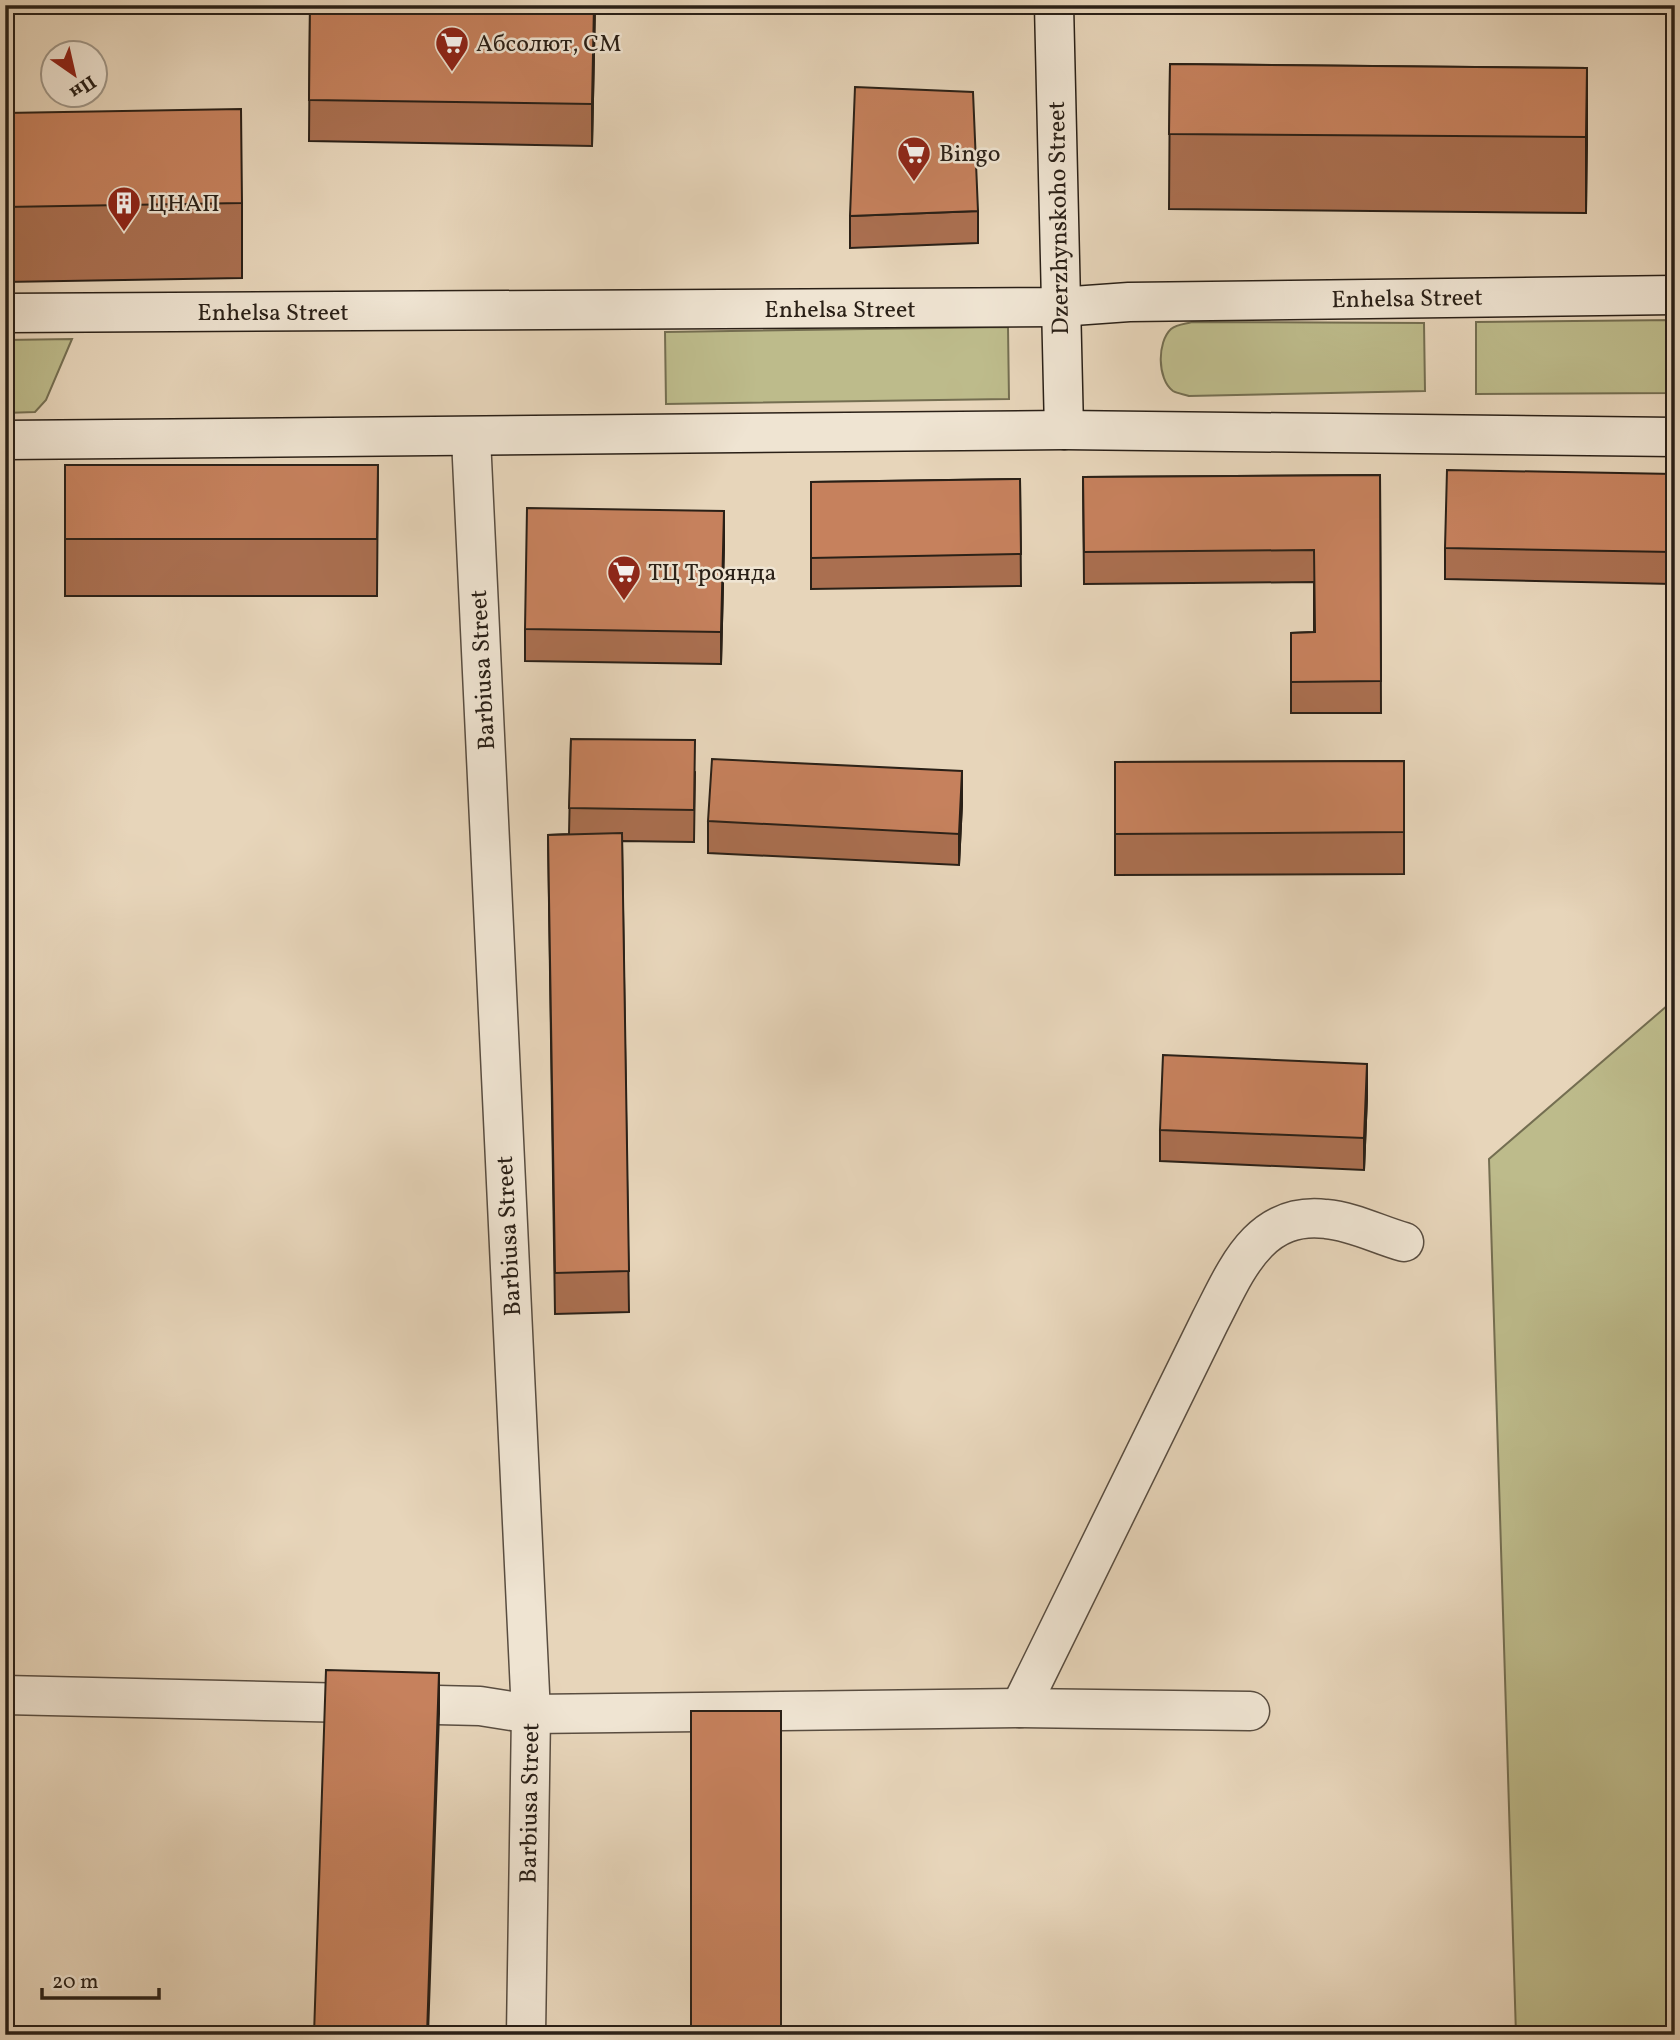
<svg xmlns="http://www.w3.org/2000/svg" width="1680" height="2040" viewBox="0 0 1680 2040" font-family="Vollkorn,serif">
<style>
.green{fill:#bdbb8b;stroke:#746e51;stroke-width:2}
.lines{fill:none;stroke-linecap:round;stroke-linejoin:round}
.street-casing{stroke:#594d40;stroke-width:41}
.secondary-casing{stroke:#2a2017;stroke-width:41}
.street{stroke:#efe4d2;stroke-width:38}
.secondary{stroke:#efe4d2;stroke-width:38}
.wall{fill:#aa6f50;stroke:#2a2017;stroke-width:2}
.shaded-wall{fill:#8b5a41;stroke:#2a2017;stroke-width:2}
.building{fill:#c6815d;stroke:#2a2017;stroke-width:2}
.labels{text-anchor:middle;stroke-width:5;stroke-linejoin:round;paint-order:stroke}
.poi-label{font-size:24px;fill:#2a2017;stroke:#efe4d2;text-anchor:start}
.street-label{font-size:24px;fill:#2a2017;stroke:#efe4d2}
</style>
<rect width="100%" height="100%" fill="#e7d5ba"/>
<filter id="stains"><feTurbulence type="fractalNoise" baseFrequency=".00286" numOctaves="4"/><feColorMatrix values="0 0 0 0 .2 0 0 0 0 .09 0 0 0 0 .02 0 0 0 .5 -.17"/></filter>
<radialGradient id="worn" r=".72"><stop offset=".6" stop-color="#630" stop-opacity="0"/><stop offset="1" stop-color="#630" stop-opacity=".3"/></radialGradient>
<g class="green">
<polygon points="1675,320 1675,393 1476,394 1476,322"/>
<path d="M1192,322l232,1 1,68 -236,5c-5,-2 -11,-2 -16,-5 -16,-12 -16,-49 -2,-62 6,-5 14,-5 21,-7z"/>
<polygon points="1008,327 1009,399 666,404 665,332"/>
<polygon points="72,339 46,400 35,412 5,413 5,340"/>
<polygon points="1675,957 1675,2035 1516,2035 1489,1159 1668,1005"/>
</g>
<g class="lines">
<g class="street-casing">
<g id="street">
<polyline points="471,438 531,1714 526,2035"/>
<polyline points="5,1695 480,1706 531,1714 1020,1708 1250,1711"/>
<path d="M1020,1708l190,-387c26,-50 48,-110 116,-102 26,2 53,16 78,23"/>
</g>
</g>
<g class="secondary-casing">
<g id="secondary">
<polyline points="1054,5 1064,430"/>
<polyline points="5,313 1059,307 1129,302 1675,295"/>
<polyline points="5,440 1064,430 1675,437"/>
</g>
</g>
<use href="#street" class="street"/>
<use href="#secondary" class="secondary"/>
</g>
<g class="wall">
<polygon points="310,5 595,5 592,146 309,141"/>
<polygon points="1170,64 1587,68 1586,213 1169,209"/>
<polygon points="5,113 242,203 242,278 5,282"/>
<polygon points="978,211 978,243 850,248 850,216"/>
<polygon points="65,465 378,465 377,596 65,596"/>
<polygon points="1380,475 1381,713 1291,713 1291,633 1314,632 1314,582 1084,584 1083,477"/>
<polygon points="1020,479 1021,586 811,589 811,482"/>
<polygon points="1674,506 1672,584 1445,579 1445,548"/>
<polygon points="724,543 721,664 525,661 525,629"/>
<polygon points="571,739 695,772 694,842 622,841 629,1312 555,1314 548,835 569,834"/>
<polygon points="1404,761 1404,874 1115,875 1115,762"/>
<polygon points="962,803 959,865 708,853 708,821"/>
<polygon points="1367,1096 1364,1170 1160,1161 1160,1130"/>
</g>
<g class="shaded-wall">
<polygon points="594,5 595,5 592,146 592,104"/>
<polygon points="1587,68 1587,144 1586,213 1586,137"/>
<polygon points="1674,474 1674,506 1672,584 1672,552"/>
<polygon points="724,511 724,543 721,664 721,632"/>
<polygon points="962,771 962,803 959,865 959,834"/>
<polygon points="1367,1064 1367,1096 1364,1170 1364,1138"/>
<polygon points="439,1673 439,1714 428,2035 427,2035"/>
</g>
<g class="building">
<polygon points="310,5 594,5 592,104 309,100"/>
<polygon points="1170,64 1587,68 1586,137 1169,134"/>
<polygon points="855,87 973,92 978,211 850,216"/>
<polygon points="241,109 242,203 5,207 5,113"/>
<polygon points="65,465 378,465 377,539 65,539"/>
<polygon points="1447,470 1674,474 1672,552 1445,548"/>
<polygon points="1380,475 1381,681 1291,682 1291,633 1315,632 1314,550 1084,552 1083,477"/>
<polygon points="1020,479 1021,554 811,558 811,482"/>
<polygon points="527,508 724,511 721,632 525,629"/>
<polygon points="571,739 695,740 694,810 569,808"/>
<polygon points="712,759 962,771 959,834 708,821"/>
<polygon points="1404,761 1404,832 1115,834 1115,762"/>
<polygon points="622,833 629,1271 555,1273 548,835"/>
<polygon points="1163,1055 1367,1064 1364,1138 1160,1130"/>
<polygon points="326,1670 439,1673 427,2035 314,2035"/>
<rect x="691" y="1711" width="90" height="324"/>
</g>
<defs>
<g id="supermarket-pin" transform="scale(1.75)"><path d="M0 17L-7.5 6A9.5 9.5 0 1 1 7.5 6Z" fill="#8f2418" stroke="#efe4d2"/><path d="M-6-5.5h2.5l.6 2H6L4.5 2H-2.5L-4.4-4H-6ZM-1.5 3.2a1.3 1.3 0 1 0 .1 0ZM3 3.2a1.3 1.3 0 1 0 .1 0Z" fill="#fff"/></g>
<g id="building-pin" transform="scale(1.75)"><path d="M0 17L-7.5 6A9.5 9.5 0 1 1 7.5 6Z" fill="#8f2418" stroke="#efe4d2"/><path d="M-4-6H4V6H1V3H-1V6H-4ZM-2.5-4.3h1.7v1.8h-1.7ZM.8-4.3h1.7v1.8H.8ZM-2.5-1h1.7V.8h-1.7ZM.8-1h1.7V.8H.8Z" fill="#fff"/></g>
</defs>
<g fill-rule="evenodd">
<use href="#supermarket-pin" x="452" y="43"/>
<use href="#supermarket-pin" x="914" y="153"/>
<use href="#building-pin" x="124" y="203"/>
<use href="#supermarket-pin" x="624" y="572"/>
</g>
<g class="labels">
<g class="poi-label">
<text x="476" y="51">Абсолют, СМ</text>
<text x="939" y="161">Bingo</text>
<text x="148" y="211">ЦНАП</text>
<text x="648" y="580">ТЦ Троянда</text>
</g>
<g class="street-label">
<text transform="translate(1058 218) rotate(-91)" y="8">Dzerzhynskoho Street</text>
<text transform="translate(1407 298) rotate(-1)" y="8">Enhelsa Street</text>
<text x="840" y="317">Enhelsa Street</text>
<text x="273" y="320">Enhelsa Street</text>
<text transform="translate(482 670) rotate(-93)" y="8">Barbiusa Street</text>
<text transform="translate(508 1236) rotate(-93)" y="8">Barbiusa Street</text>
<text transform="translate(529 1803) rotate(-89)" y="8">Barbiusa Street</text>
</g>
</g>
<rect width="1680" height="2040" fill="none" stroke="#e7d5ba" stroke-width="28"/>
<rect x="7" y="7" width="1666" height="2026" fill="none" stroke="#2a2017" stroke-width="3.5"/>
<rect x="14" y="14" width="1652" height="2012" fill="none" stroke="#2a2017" stroke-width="2"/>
<g transform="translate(74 74) rotate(146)"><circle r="33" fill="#efe4d2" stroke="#a09687" stroke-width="2"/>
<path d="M0-5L12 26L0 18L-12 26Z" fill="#8f2418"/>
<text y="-10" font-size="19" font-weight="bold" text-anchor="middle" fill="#2a2017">Пн</text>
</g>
<path d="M42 1988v10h117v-10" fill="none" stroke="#2a2017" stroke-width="3.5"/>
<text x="52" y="1988" font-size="21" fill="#2a2017" stroke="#efe4d2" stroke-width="5" paint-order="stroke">20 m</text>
<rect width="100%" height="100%" filter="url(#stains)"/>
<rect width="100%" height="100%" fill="url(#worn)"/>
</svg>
